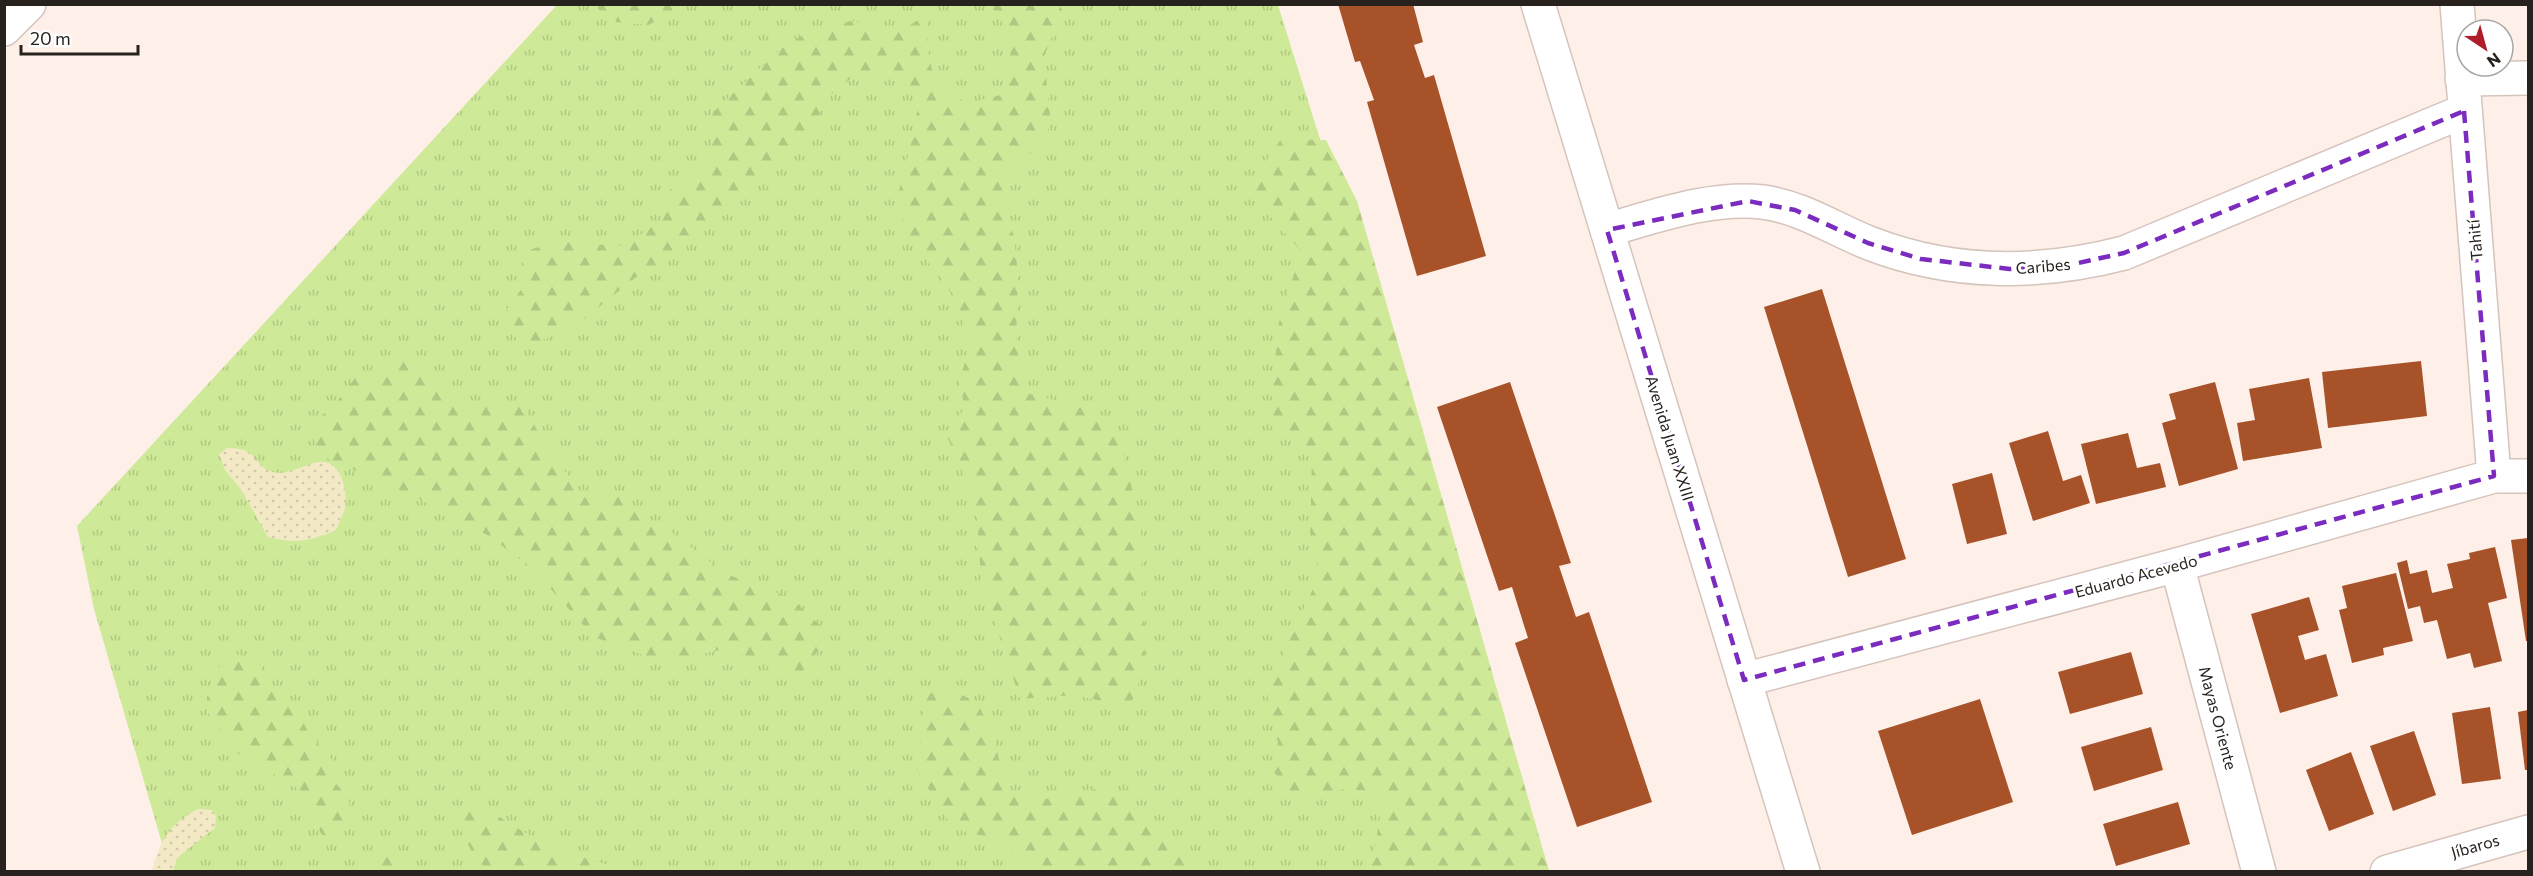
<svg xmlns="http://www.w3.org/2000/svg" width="2533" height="876" viewBox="0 0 2533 876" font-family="Commissioner,sans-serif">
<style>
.grass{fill:url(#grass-tufts)}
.forest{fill:url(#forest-firs)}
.sand{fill:url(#sand-dots)}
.building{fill:#a75229}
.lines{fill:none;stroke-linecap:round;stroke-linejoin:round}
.minor-casing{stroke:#d5c4bc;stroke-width:36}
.tertiary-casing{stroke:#d5c4bc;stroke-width:36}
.secondary-casing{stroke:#d5c4bc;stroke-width:36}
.minor{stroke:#fff;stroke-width:33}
.tertiary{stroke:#fff;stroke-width:33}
.secondary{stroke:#fff;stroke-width:33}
.marked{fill:none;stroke:#7b2cbf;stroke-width:4.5;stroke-dasharray:12 8;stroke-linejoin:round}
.labels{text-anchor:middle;stroke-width:6;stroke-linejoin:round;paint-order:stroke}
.street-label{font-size:16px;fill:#28221f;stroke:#fff}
</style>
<defs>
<pattern id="grass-tufts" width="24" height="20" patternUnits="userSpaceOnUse" patternTransform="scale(1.5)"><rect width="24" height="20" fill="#ceea99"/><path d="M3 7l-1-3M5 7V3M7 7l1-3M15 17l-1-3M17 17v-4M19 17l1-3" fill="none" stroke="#b1c883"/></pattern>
<pattern id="forest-firs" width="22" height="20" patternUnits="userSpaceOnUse" patternTransform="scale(1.5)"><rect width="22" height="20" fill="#ceea99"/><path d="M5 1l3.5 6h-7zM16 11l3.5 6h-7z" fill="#b1c883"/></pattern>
<pattern id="sand-dots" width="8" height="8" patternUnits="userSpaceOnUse" patternTransform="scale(1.5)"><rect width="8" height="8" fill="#f3e9c4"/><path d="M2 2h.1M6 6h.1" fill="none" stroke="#d0c8a8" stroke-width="1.8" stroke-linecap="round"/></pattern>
</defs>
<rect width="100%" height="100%" fill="#fef0e9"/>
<polygon class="grass" points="557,5 1278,5 1549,871 170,871 94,609 77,526"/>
<g class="forest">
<polygon points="593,5 690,5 648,25 616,22"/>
<path d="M990,5h70l2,5 -18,47 7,68 -18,26 -24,19 -5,43 10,23 4,39 -2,68 10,50 48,12 41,16 26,103 4,141 -15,42 -57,-12 -53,4 -39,-120 -5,-76 -30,-69 18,-25 -4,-31 11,-35 -23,-56 -43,-54 -7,-38 16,-63 4,-26 -14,-26 -18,-10 -32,6 -25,20 -29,55 -124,102 -41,25 -61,49 -51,21 -21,-32 21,-29 -3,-16 5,-20 32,-9 67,4 38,-27 8,-29 36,-24 6,-20 -2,-31 71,-66 37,-23 38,-5 32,18 38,-24c4,46 -3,64 41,88l34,-8 11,-32 -9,-40z"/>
<polygon points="1281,139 1326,140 1357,201 1549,871 1371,871 1384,792 1343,789 1292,800 1271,767 1278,743 1266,689 1321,572 1310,544 1312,455 1271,414 1278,326 1301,251 1247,190"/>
<polygon points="410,358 438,391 466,403 520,402 554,457 588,501 625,494 639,514 671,532 726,574 791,598 829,634 801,675 770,661 719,650 662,662 594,637 532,568 489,536 418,498 318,454 313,423 335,404 355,378"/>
<polygon points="236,654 258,662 276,695 290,698 310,735 334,762 330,777 346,795 357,819 338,836 322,835 295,786 237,753 207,711 207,697 214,674 223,662"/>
<polygon points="945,687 977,702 993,735 1007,791 1045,799 1093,789 1136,804 1193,871 1033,871 1004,842 953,828 916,769 921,743 924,696"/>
<path d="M469,797c30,19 60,41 93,54 19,7 39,9 56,20h-131l-14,-17 -13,-26z"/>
<polygon points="372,852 405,854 417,871 356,871"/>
</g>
<g class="sand">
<path d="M227,448c32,0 25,16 43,23 16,7 33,-7 49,-9 22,-3 29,29 26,46 -2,7 -6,15 -9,22 -24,11 -41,14 -68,7l-28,-49 -15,-18 -6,-16z"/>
<path d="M198,809l13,1 5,6 -1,12 -37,29 -5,14h-21c8,-30 17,-47 46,-62z"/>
</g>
<g class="building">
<polygon points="1338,4 1413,4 1423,42 1414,45 1425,78 1434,75 1486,256 1417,276 1367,102 1374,100 1360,61 1355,62"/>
<polygon points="1822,289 1906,559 1848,577 1764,307"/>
<polygon points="2421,361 2427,416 2328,428 2322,372"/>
<polygon points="2309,378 2322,448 2243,461 2237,423 2255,420 2249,389"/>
<polygon points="1510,382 1571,563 1559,566 1576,617 1589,612 1652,802 1577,827 1515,643 1528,638 1512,587 1499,591 1437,407"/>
<polygon points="2215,382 2238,469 2179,486 2162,423 2176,419 2169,394"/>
<polygon points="2048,431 2063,481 2081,475 2090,503 2033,521 2009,443"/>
<polygon points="2128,433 2137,468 2160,463 2166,487 2096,504 2081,444"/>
<polygon points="1992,473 2007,534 1967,544 1952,484"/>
<polygon points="2528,538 2528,641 2526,641 2511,540"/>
<polygon points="2495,547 2507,598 2488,603 2502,661 2474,668 2470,653 2447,659 2437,620 2424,623 2420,606 2408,609 2397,563 2407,560 2410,574 2427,570 2432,593 2453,588 2447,564 2470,559 2469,553"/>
<polygon points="2396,573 2413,641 2383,648 2384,655 2352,663 2339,610 2347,608 2342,586"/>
<polygon points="2309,597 2319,630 2298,636 2305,660 2326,654 2338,696 2280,713 2251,614"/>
<polygon points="2131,652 2143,694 2070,714 2058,672"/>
<polygon points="1980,699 2013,802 1912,835 1878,731"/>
<polygon points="2490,707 2501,779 2462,784 2452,713"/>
<polygon points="2528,710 2528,770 2525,770 2518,712"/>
<polygon points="2151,727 2163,770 2094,791 2081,747"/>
<polygon points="2414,731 2436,795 2393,811 2370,746"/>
<polygon points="2351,752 2374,814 2329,831 2306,770"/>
<polygon points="2178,802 2190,844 2116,866 2103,824"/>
</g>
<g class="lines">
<g class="minor-casing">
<g id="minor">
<polyline points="2457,4 2494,476"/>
<polyline points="2462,79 2528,78"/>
<path d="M1607,230c49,-14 105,-34 156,-28 38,5 71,27 106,41 82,32 170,32 255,10l340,-142"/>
<polyline points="2177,565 2259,872"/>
<polyline points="1744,680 2177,565 2494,476 2528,476"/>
<polyline points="2387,872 2528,832"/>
</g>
</g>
<g class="tertiary-casing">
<polyline id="tertiary" points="4,29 29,4"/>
</g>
<g class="secondary-casing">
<polyline id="secondary" points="1538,4 1803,872"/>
</g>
<use href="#minor" class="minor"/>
<use href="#tertiary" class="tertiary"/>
<use href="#secondary" class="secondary"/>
</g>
<path class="marked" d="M2464,111l30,365 -750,204 -137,-450 141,-29 47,9 73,33 53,16 89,10 59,-4 55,-12z"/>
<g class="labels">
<g class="street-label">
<text transform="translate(2475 240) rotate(-95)" y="6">Tahití</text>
<text transform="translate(2043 266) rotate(-5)" y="6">Caribes</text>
<text transform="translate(1670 438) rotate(73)" y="6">Avenida Juan XXIII</text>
<text transform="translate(2136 576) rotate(-15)" y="6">Eduardo Acevedo</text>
<text transform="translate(2218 718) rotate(75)" y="6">Mayas Oriente</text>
<text transform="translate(2475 846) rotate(-16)" y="6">Jíbaros</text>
</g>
</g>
<rect width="2533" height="876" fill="none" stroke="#28221f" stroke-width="12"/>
<g transform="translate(2485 48) rotate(144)"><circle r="28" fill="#ffffff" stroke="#a9a7a5" stroke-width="1.5"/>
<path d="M0-4.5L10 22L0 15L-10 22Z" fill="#af1c2a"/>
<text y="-9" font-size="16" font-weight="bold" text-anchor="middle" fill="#28221f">N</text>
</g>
<path d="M21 45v9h117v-9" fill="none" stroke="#28221f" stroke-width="3"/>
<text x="30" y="45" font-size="18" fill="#28221f" stroke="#ffffff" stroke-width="4.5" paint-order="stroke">20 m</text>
</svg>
